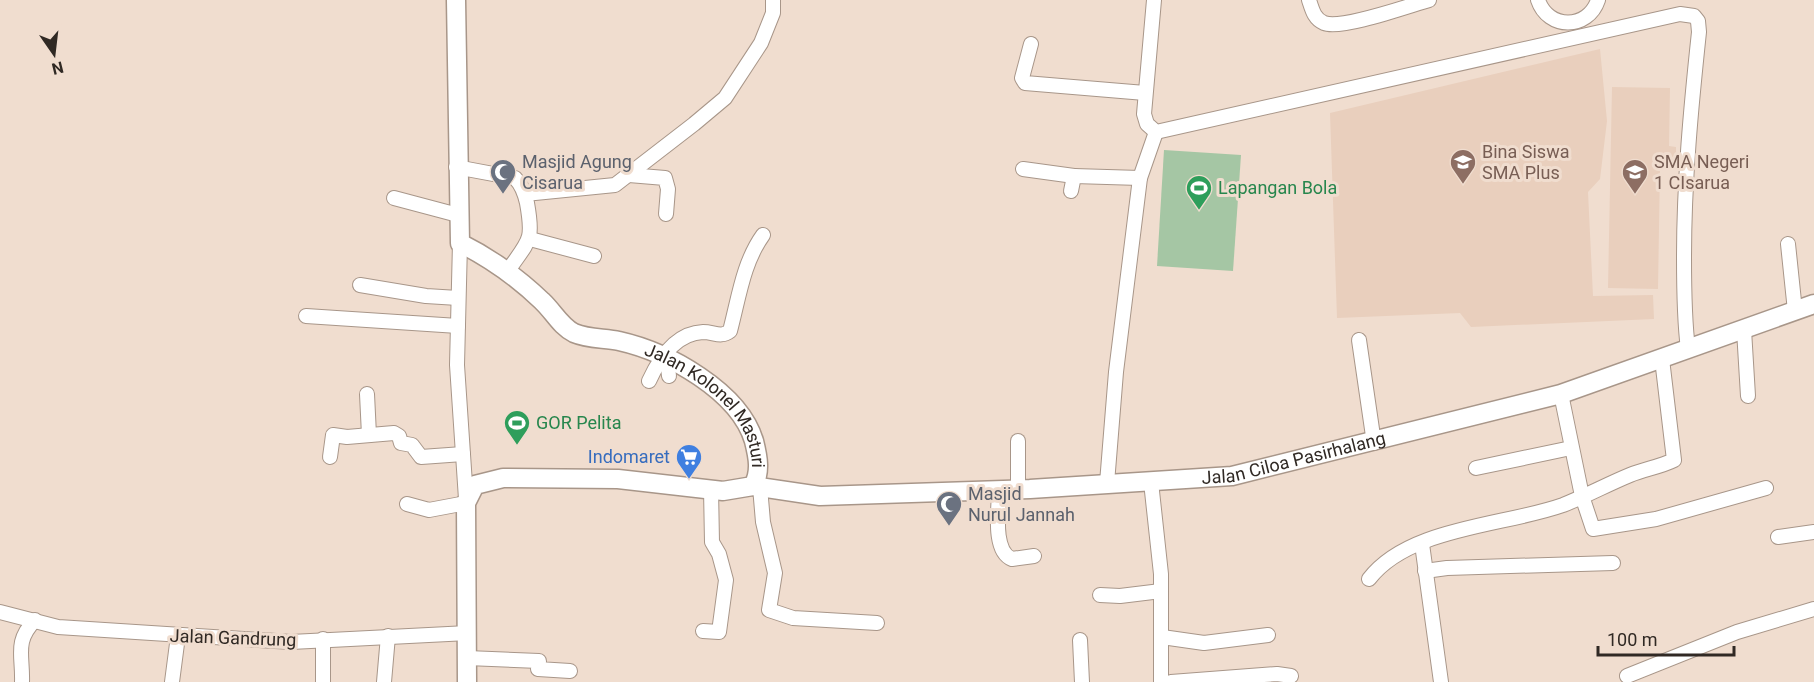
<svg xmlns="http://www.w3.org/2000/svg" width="1814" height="682" viewBox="0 0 1814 682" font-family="Roboto,sans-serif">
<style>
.built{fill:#e9cfbd}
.green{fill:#a5c6a4}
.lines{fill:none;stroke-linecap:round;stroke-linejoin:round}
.minor-casing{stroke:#a89689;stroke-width:16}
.major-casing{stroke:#a89689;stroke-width:21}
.minor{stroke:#fff;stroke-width:14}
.major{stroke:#fff;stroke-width:18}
.labels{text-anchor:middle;stroke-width:6;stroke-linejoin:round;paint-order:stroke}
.education-label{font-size:18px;fill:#785e54;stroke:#f0ddcf;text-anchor:start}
.worship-label{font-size:18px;fill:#5b616d;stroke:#f0ddcf;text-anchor:start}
.leisure-label{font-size:18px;fill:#27864d;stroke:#f0ddcf;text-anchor:start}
.street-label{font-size:18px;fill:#302924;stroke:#f0ddcf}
.shop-label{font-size:18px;fill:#366cbe;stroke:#f0ddcf;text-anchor:end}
</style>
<rect width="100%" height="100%" fill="#f0ddcf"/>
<g class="built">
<polygon points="1600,49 1607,121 1600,179 1588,192 1593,296 1653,295 1654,319 1471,327 1460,313 1337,318 1330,113"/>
<polygon points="1612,87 1670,88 1669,146 1676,147 1676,167 1660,167 1658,289 1608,288"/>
</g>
<polygon class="green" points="1164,150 1241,155 1233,271 1157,266"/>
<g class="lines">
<g class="minor-casing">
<g id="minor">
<path d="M1154,0l-10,114 3,10 9,8 524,-118 14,2 4,5 1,11c-8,75 -15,149 -15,225 0,31 0,61 4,92"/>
<path d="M1309,0c3,9 5,19 15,23 17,7 84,-17 105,-23"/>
<path d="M1538,0c10,30 50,30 60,0"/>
<polyline points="1031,44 1022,78 1025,83 1145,93"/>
<path d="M456,167l59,11c7,7 10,16 12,25 7,39 2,37 -20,69"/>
<polyline points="1023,169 1074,176"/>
<polyline points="629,175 665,178 668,189 666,214"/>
<polyline points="1071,191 1074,176 1140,178"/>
<polyline points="525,194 615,185 694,124 725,98 761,43 773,13 773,0"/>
<polyline points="394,198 458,215"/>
<polyline points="530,239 594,256"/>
<polyline points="460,243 457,365 466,499"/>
<polyline points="1788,244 1795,311"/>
<polyline points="360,285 426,296 458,298"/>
<polyline points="306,316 458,326"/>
<polyline points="1744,330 1748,396"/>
<polyline points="1359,340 1374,443"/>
<polyline points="667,359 669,376"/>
<path d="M649,381c10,-22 27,-48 54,-49 11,0 18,6 27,-1 9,-34 13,-68 33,-96"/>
<polyline points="367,394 369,435"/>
<polyline points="1561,394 1582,496 1593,529 1656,519 1766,488"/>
<polyline points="330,457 333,435 347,437 394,433 399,436 401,443 412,445 421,457 463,454"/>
<polyline points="1476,468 1571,448"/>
<polyline points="1151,482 1161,574 1161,682"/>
<polyline points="1107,483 1116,372 1140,178 1156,132"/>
<polyline points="760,487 763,522 775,573 769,610 793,618 877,623"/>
<polyline points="1018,489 1018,441"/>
<path d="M999,490c0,18 -7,61 13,69l22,-3"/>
<polyline points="407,504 429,510 466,503"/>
<polyline points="1778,537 1814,532"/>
<polyline points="1422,544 1441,682"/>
<polyline points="1425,571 1447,568 1613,563"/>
<path d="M1369,579c40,-52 135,-53 194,-74 23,-9 45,-21 67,-30 14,-6 30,-8 44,-15l-12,-101"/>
<polyline points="1100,595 1120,596 1161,591"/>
<polyline points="0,612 58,627 291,642 468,633"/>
<polyline points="703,631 719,632 726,580 719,554 712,542 711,489"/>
<polyline points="1162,637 1204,643 1268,635"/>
<polyline points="1080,640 1082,682"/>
<polyline points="467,658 539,661 538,669 570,671"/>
<polyline points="1627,676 1737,632 1814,609"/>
<path d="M22,682c1,-27 -8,-40 13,-62"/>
<polyline points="172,682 178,636"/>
<polyline points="323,682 323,639"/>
<polyline points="384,682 388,636"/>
<polyline points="1171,682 1277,674 1291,676"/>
</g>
</g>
<g class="major-casing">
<g id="major">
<path id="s1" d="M456,0l4,243c30,15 57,34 82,58 11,10 19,26 32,32 14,6 30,5 45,8 49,11 120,50 135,100 4,16 7,31 -1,45"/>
<path id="s2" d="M467,682l-1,-179 9,-18 28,-7 115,1 105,12 30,-5 67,10 210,-7 202,-13 329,-82 253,-90"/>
</g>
</g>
<use href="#minor" class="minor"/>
<use href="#major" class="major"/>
</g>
<defs>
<g id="school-pin" transform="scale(1.35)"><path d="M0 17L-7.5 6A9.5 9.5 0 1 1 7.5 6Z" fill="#8d6e63" stroke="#f0ddcf"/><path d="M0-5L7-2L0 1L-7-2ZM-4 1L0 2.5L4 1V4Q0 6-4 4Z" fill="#fff"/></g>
<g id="mosque-pin" transform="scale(1.35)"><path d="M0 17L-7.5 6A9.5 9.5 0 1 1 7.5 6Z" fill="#6b7280" stroke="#f0ddcf"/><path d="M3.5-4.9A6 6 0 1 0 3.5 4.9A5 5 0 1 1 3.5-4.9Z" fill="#fff"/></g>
<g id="stadium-pin" transform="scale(1.35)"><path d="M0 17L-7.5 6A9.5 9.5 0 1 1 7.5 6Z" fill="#2e9e5b" stroke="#f0ddcf"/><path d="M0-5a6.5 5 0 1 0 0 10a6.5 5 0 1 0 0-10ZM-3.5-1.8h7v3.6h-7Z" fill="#fff"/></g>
<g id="supermarket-pin" transform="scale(1.35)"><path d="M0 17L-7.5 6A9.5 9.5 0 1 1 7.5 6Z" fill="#3f7fe0" stroke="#f0ddcf"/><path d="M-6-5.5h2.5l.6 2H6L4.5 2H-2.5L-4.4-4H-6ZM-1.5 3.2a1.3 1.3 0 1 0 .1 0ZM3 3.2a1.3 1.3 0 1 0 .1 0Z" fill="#fff"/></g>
</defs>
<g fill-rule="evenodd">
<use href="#school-pin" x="1463" y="162"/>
<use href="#mosque-pin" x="503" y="172"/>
<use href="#school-pin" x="1635" y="172"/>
<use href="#stadium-pin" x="1199" y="188"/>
<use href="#stadium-pin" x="517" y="423"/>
<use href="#supermarket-pin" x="689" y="457"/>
<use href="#mosque-pin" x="949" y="504"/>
</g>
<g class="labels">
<g class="education-label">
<text x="1482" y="158">Bina Siswa<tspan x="1482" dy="21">SMA Plus</tspan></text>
<text x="1654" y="168">SMA Negeri<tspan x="1654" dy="21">1 CIsarua</tspan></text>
</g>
<g class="worship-label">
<text x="522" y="168">Masjid Agung<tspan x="522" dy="21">Cisarua</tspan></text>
<text x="968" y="500">Masjid<tspan x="968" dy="21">Nurul Jannah</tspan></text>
</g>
<g class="leisure-label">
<text x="1218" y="194">Lapangan Bola</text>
<text x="536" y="429">GOR Pelita</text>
</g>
<g class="street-label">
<text dy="6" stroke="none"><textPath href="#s1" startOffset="550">Jalan Kolonel Masturi</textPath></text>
<text dy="6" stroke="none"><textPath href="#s2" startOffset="1023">Jalan Ciloa Pasirhalang</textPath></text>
<text transform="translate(233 638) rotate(2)" y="6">Jalan Gandrung</text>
</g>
<g class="shop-label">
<text x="670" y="463">Indomaret</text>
</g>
</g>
<g transform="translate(54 54) rotate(166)" stroke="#f0ddcf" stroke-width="4.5" paint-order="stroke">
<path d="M0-4.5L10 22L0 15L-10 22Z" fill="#302924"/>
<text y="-9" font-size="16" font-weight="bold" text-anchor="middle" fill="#302924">N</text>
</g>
<path d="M1598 646v9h136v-9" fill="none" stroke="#302924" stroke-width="3"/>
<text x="1607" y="646" font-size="18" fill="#302924" stroke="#f0ddcf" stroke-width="4.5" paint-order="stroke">100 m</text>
</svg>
